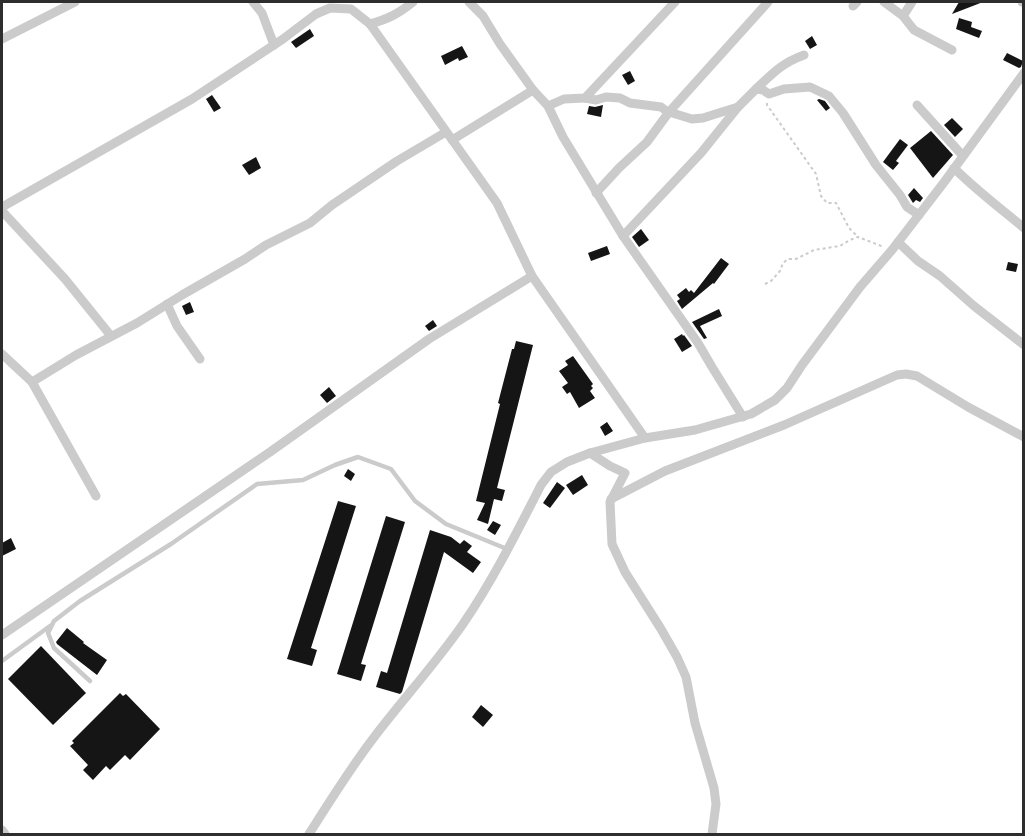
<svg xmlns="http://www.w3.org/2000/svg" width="1025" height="836" viewBox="0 0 1025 836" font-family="Raleway,sans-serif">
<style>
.building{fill:#151515}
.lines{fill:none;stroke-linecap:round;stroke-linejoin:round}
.path{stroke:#cbcbcb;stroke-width:2;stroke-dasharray:3 3;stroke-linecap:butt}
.service{stroke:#cbcbcb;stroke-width:4.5}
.minor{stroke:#cbcbcb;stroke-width:9}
</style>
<rect width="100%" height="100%" fill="#fff"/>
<g class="building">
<polygon points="959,2 983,2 952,14"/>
<polygon points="959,18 972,22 971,27 982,31 979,38 956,29"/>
<polygon points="310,29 314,36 296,48 291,42"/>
<polygon points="812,36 817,45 810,49 805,41"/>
<polygon points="462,46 468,57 459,61 458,58 445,65 441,56"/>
<polygon points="1007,53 1023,61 1021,67 1019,68 1003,60"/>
<polygon points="630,71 635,81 628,85 622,75"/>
<polygon points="212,95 221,108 214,112 206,99"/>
<polygon points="819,99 825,101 830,108 826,111 817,100"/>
<polygon points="603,105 601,117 587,114 589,106 595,107"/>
<polygon points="952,118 963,129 955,137 944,125"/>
<polygon points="931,131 953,155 933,178 910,148"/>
<polygon points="900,139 908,145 896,161 899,163 893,170 883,162"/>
<polygon points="256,157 261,168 249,175 242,165"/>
<polygon points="914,188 923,198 920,202 916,200 913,203 908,195"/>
<polygon points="641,229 649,240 639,247 632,237"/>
<polygon points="607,246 610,254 591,261 588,253"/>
<polygon points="721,258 729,264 714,284 713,283 682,309 677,301 680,299 677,295 686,288 689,292 691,290 694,293"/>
<polygon points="1008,262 1018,264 1016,272 1006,270"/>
<polygon points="190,302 194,312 186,315 182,306"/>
<polygon points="719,309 722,316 700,326 707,338 704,339 692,322"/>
<polygon points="433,320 437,326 429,331 425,326"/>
<polygon points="682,334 683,336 684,335 692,346 682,352 674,339"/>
<polygon points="516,341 533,345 497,488 505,490 502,501 494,499 488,524 477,520 485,503 476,501 500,404 498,403 512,349 514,349"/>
<polygon points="573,356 593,384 591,386 593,388 590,391 595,398 579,408 570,392 567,394 562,387 568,383 559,371 568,365 565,361"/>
<polygon points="329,387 336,396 327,403 320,395"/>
<polygon points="607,422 613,431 605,436 600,427"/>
<polygon points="348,469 355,474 351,481 344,476"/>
<polygon points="582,475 588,485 573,495 566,485"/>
<polygon points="557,482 565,488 550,508 543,503"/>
<polygon points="338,501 356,506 311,648 317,650 312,666 287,659"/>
<polygon points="386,516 405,522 361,664 366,665 361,681 337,674"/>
<polygon points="493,521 501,525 495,535 487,530"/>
<polygon points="430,530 451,537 460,544 464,540 472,546 467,552 481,562 473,573 444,552 402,692 400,694 376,687 381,671 387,673"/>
<polygon points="11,538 16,549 2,556 2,543"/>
<polygon points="67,628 84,642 83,643 107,660 97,675 57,644 56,642"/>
<polygon points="41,646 86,693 53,725 8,679"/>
<polygon points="120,693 123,696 126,694 160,729 130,760 125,755 110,770 106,766 93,780 83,770 88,765 70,746 74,743 72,741"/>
<polygon points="481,705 493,715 483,727 472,717"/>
</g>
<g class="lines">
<g class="path">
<polyline points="767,103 767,105 816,174 821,196 827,203 836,203 849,228 858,237"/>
<polyline points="765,284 771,281 780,271 783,263 788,259 796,259 814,250 840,246 850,240 858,237 884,247"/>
</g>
<g class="service">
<polyline points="2,661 50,626"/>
<polyline points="90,681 54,648 48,633 54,621 80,601 171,544 257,484 303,480 335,465 358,457 391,469 415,501 446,524 507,549"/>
</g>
<g class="minor">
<polyline points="253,2 262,13 274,45"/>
<polyline points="469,2 483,16 500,44 533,90 548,106 563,137 623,236 698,343 712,367 743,417"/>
<polyline points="884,2 903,16 914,30 952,50"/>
<polyline points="1022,2 1024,2"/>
<polyline points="853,6 857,2"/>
<polyline points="903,16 912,2"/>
<path d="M370,24c18,-5 28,-10 43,-22"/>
<polyline points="2,39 75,2"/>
<path d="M756,89c17,-16 26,-26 48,-34"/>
<polyline points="585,98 596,100 606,97 620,98 630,103 661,107 669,113"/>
<polyline points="917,105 963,156"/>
<polyline points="548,106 564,99 585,98 675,2"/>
<polyline points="669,112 692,119 703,118 738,107"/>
<polyline points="452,140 533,90"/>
<path d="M954,168c22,22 46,40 70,60"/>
<polyline points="596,193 619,168 647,142 669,112 768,2"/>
<polyline points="2,207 192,99 283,39 316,14 330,8 351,9 370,24 497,203 532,276 645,438"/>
<polyline points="2,211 65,279 111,336"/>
<polyline points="623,236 701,153 738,107 756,89 763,90 769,94 784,89 810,87 829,96 843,113 876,165 900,195 907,207 919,215"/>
<polyline points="898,242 918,261 940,276 974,306 1024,345"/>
<polyline points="167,304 177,326 200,359"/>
<polyline points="2,354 32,382 96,496"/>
<polyline points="32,382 76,355 137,323 182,295 245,259 266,245 310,223 332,205 397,161 446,132"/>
<polyline points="590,453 610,466 625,473 610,502 612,544 625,572 661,629 677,657 686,677 695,723 714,788 716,804 712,834"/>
<polyline points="611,499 665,471 784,425 897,375 906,374 917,376 968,407 1024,437"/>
<polyline points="2,635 270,452 429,339 532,276"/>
<polyline points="2,830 5,834"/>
<path d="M309,834c21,-33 42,-67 66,-98 29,-38 61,-73 88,-112 30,-44 54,-92 78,-139l10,-13 16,-10 23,-9 55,-15 50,-8 56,-16 24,-14 12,-12 15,-23 58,-78 32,-37 53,-69 79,-108"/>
</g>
</g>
<rect width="1025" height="836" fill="none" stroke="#2e2e2e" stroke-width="6"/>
</svg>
